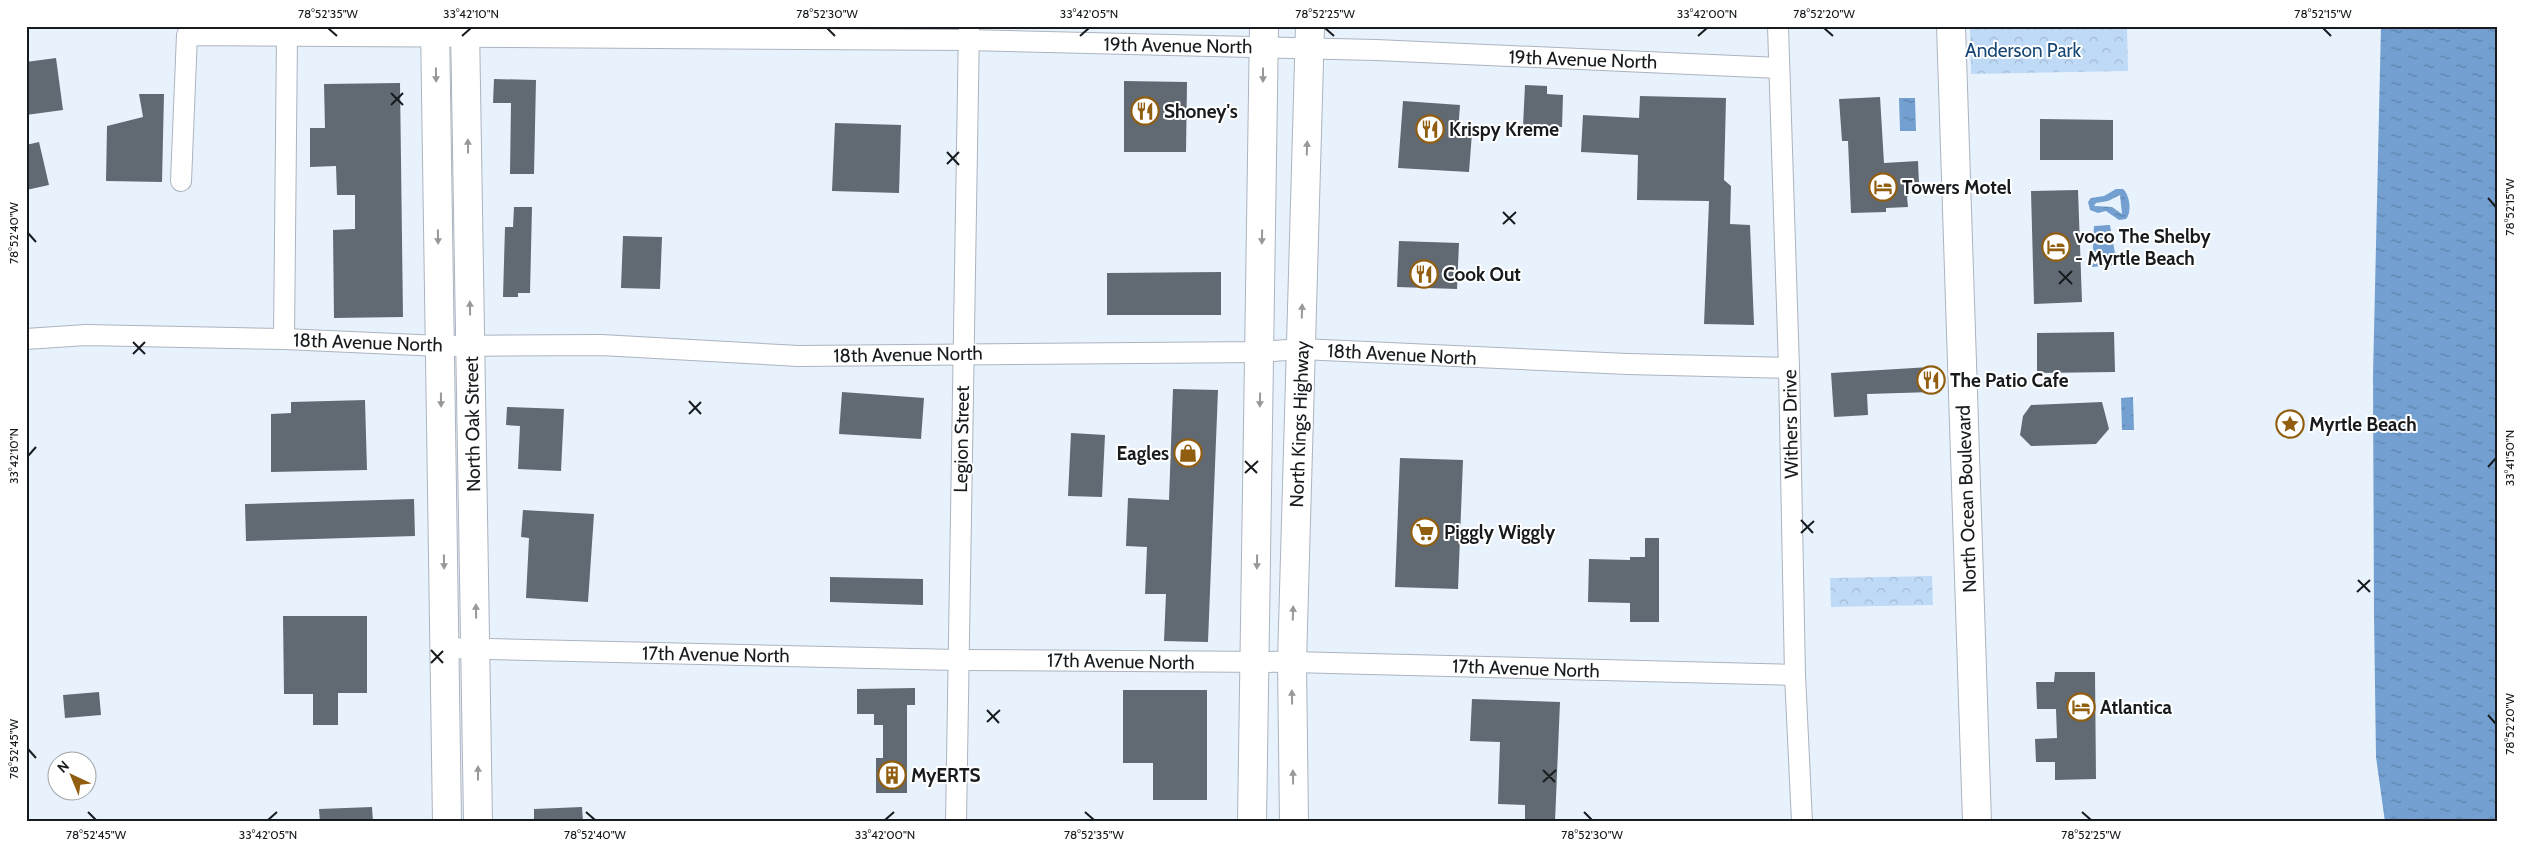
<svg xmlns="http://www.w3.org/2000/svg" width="2524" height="848" viewBox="0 0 2524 848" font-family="Cabin,sans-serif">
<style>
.park{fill:url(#park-crowns)}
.water{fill:url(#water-ripples);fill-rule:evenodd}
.building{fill:#616a73}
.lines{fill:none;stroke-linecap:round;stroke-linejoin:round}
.street-casing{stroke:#abb4bf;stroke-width:22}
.secondary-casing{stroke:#abb4bf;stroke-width:30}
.primary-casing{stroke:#abb4bf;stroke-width:30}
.street{stroke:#fff;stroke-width:20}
.secondary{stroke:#fff;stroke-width:28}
.primary{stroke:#fff;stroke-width:28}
.oneway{fill:#97989a}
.ticks{fill:none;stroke:#171b1e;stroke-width:2}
.labels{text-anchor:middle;stroke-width:4;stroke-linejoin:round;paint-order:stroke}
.street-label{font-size:19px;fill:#171b1e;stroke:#fff}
.park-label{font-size:19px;fill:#164674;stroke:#fff}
.poi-label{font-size:19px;font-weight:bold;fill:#171b1e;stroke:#fff;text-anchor:start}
.neatline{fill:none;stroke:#171b1e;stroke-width:2}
.ticks-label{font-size:12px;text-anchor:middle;fill:#171b1e}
</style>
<defs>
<pattern id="park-crowns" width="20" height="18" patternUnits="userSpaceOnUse" patternTransform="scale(1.25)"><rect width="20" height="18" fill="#bfdaf7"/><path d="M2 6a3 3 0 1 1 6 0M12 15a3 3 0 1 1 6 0" fill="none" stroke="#a3bad3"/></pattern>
<pattern id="water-ripples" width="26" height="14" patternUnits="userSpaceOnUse" patternTransform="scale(1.25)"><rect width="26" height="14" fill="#73a0d1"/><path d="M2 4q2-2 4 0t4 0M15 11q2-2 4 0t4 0" fill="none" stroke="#5d82a9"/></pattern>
</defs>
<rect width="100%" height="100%" fill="#e8f2fd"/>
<g class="park">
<polygon points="1970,26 2127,26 2128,71 1971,74"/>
<polygon points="1932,576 1933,605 1831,607 1830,578"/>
</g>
<g class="water">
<polygon points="2381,26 2498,26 2498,822 2385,822 2376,757 2374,616 2373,376"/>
<polygon points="1899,98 1915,98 1916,131 1900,131"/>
<path d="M2116,189h7c7,6 9,24 3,30l-7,1 -13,-9 -8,2 -8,-3 -2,-8 3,-4 13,-2zM2120,195l2,19 -10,-7 -18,-1 2,-3 12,-2z"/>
<polygon points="2110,225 2117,265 2092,267 2094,226"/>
<polygon points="2133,397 2134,430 2122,430 2121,398"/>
</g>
<g class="building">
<polygon points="56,58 63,110 26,115 26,62"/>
<polygon points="494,79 536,80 534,174 510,174 511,103 493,103"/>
<polygon points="1124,81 1187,82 1186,152 1124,152"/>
<polygon points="400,83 403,317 334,318 333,230 355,229 355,195 337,195 336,166 310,167 310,128 325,128 324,84"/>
<polygon points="1525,85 1547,86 1547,94 1563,95 1562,127 1523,126"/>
<polygon points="139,94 164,94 162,182 106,181 107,126 143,117"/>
<polygon points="1640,96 1726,98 1724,180 1731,186 1730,224 1750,225 1754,325 1704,324 1709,201 1637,200 1638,155 1581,152 1583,115 1639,118"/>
<polygon points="1880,97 1884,163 1918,161 1919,184 1907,197 1908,207 1886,208 1886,212 1851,213 1848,141 1842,141 1839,99"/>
<polygon points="1403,101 1460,105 1458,132 1472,133 1469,172 1398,168"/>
<polygon points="2040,119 2113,120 2113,160 2040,160"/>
<polygon points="835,123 901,125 899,193 832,191"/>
<polygon points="39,142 49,185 26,190 26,145"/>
<polygon points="2078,190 2082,302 2034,304 2031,191"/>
<polygon points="514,207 532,207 530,293 518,293 518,297 503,297 505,227 513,227"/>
<polygon points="623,236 662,237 660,289 621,288"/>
<polygon points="1399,241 1459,243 1457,289 1397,287"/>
<polygon points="1221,272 1221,315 1107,315 1107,273"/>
<polygon points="2114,332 2115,372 2037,373 2037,333"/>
<polygon points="1930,367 1933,392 1867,394 1868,415 1834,417 1831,373"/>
<polygon points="1173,389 1218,390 1208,642 1164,641 1166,594 1145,594 1147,547 1126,546 1128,498 1169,500"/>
<polygon points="842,392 924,398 921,439 839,434"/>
<polygon points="365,400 367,470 271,472 271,414 291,413 291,402"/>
<polygon points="2102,402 2109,429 2096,444 2031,446 2020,435 2023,416 2031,405"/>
<polygon points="507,407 564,409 561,471 518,469 520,426 506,425"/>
<polygon points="1071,433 1105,435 1102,497 1068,496"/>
<polygon points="1400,458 1463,460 1458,589 1395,587"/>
<polygon points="414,499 415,536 246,541 245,504"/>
<polygon points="523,510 594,514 588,602 526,598 529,538 521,537"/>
<polygon points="1645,538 1659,538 1659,622 1630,622 1630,603 1588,602 1589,559 1630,560 1630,557 1645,557"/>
<polygon points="830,577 923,579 923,605 830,602"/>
<polygon points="283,616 367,616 367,693 338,693 338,725 313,725 313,694 284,694"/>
<polygon points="2055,672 2095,672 2096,779 2055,780 2055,762 2036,762 2035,739 2057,738 2056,709 2037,709 2036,682 2054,682"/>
<polygon points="915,688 915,705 907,705 907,793 876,793 876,758 883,758 883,725 874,725 874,714 857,714 857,689"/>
<polygon points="1123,690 1207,690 1207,800 1153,800 1153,763 1123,763"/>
<polygon points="99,692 101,715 65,718 63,695"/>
<polygon points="1472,699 1560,702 1555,822 1525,822 1525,805 1498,804 1500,742 1470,741"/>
<polygon points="372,807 373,822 320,822 319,809"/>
<polygon points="582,807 583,822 534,822 534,809"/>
</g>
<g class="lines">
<g class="street-casing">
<g id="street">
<polyline points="1778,26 1789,368 1795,675 1802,822"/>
<polyline points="181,181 187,35 968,40 1376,50 1779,68"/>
<polyline points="26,339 86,335 284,339 440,346 601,345 798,356 1261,352 1301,349 1627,364 1789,368"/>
<polyline points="284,339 287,35"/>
<polyline points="446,648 957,660 1292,662 1795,675"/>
<polyline points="956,822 969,26"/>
</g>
</g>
<g class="secondary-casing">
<g id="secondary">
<polyline points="435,26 447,822"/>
<polyline points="465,26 478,822"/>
<polyline points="1951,26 1977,822"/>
</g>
</g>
<g class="primary-casing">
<g id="primary">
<polyline points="1252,822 1264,26"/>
<polyline points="1294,822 1292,662 1310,26"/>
</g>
</g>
<use href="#street" class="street"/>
<use href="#secondary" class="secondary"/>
<use href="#primary" class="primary"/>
</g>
<defs><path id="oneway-solid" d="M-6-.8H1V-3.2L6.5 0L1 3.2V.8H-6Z" transform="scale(1.25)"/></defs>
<g class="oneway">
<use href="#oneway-solid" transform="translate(436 75) rotate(89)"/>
<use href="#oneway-solid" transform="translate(1263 75) rotate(90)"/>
<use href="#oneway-solid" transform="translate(468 146) rotate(-91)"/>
<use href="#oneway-solid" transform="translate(1307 148) rotate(-88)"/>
<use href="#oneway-solid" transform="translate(438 237) rotate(89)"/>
<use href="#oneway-solid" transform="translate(1262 237) rotate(91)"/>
<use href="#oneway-solid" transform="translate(470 308) rotate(-91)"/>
<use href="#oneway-solid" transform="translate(1302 311) rotate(-88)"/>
<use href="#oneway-solid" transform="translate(441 400) rotate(89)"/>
<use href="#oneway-solid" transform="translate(1260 400) rotate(91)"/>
<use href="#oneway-solid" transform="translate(444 562) rotate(89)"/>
<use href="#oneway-solid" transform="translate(1257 562) rotate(91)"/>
<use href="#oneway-solid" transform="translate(476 611) rotate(-91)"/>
<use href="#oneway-solid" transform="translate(1293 613) rotate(-88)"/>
<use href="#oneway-solid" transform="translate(1292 697) rotate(-91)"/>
<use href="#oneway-solid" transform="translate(478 773) rotate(-90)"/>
<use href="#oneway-solid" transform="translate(1293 777) rotate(-91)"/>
</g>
<path class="ticks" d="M328,28l9,8M827,28l8,8M1325,28l9,8M1824,28l9,8M2323,28l8,8M462,36l9,-8M1080,36l9,-8M1698,36l9,-8M391,93l12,12M391,105l12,-12M947,152l12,13M947,164l12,-12M2488,198l8,9M1503,212l12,12M1503,224l13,-12M28,233l8,9M2059,271l13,13M2059,284l13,-13M133,342l12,12M133,354l12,-12M689,401l12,13M689,414l12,-12M28,456l8,-9M1245,461l12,12M2488,467l8,-9M1245,473l13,-12M1801,520l12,13M1801,533l13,-12M2358,580l12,12M2357,592l13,-12M431,650l12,13M431,663l12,-12M987,710l12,13M2488,715l8,9M987,722l13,-12M28,749l8,9M1543,770l12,12M1543,782l13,-12M88,812l8,8M586,812l9,8M1085,812l9,8M1584,812l8,8M2082,812l9,8M268,820l9,-8M885,820l9,-8"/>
<defs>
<g id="restaurant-ring" transform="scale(1.4375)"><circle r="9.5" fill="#fff" stroke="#915e0f" stroke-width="1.5"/><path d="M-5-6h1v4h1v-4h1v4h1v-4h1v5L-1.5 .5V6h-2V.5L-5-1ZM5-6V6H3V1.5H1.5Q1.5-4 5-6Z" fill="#915e0f"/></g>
<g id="hotel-ring" transform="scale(1.4375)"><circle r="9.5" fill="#fff" stroke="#915e0f" stroke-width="1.5"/><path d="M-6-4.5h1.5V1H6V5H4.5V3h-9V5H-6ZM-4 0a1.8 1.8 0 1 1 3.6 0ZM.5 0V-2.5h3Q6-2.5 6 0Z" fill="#915e0f"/></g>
<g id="sight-ring" transform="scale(1.4375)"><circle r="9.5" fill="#fff" stroke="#915e0f" stroke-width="1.5"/><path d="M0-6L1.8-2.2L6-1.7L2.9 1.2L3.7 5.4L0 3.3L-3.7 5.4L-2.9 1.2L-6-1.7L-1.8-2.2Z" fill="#915e0f"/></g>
<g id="shop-ring" transform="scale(1.4375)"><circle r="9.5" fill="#fff" stroke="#915e0f" stroke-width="1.5"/><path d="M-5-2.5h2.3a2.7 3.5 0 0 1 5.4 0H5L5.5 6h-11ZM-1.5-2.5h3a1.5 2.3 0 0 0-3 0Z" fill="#915e0f"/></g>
<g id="supermarket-ring" transform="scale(1.4375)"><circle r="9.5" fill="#fff" stroke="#915e0f" stroke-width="1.5"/><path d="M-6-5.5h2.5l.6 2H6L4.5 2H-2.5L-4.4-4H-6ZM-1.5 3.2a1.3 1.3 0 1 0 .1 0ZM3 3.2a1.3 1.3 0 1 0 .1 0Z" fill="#915e0f"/></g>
<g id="building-ring" transform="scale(1.4375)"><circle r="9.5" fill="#fff" stroke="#915e0f" stroke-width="1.5"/><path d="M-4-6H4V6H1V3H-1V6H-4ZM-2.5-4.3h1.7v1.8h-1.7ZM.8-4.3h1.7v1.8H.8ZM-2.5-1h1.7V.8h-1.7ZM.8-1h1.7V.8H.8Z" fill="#915e0f"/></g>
</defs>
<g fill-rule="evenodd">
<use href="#restaurant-ring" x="1145" y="111"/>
<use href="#restaurant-ring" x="1430" y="129"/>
<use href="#hotel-ring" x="1883" y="187"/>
<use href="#hotel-ring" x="2056" y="247"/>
<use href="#restaurant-ring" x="1424" y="274"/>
<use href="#restaurant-ring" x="1931" y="380"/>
<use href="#sight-ring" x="2290" y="424"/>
<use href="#shop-ring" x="1188" y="453"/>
<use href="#supermarket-ring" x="1425" y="532"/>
<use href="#hotel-ring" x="2081" y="707"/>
<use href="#building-ring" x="892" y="775"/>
</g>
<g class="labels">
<g class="street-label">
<text transform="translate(1178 45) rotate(1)" y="7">19th Avenue North</text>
<text transform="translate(1583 59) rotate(2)" y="7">19th Avenue North</text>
<text transform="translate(368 342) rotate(2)" y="7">18th Avenue North</text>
<text transform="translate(908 354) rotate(-1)" y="7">18th Avenue North</text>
<text transform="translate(1402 354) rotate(3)" y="7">18th Avenue North</text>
<text transform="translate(472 424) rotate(-91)" y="7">North Oak Street</text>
<text transform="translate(1299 424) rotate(-88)" y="7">North Kings Highway</text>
<text transform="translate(1790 424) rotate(-91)" y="7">Withers Drive</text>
<text transform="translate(961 439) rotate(-89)" y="7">Legion Street</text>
<text transform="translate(1966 499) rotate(-92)" y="7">North Ocean Boulevard</text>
<text transform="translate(716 654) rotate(1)" y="7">17th Avenue North</text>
<text transform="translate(1121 661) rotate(1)" y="7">17th Avenue North</text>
<text transform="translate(1526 668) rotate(2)" y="7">17th Avenue North</text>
</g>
<g class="park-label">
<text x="2023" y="57">Anderson Park</text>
</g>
<g class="poi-label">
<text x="1164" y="118">Shoney's</text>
<text x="1449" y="136">Krispy Kreme</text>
<text x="1902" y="194">Towers Motel</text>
<text x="2075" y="243">voco The Shelby<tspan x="2075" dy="22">- Myrtle Beach</tspan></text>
<text x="1443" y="281">Cook Out</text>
<text x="1950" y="387">The Patio Cafe</text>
<text x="2309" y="431">Myrtle Beach</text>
<text x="1169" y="460" text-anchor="end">Eagles</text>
<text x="1444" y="539">Piggly Wiggly</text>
<text x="2100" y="714">Atlantica</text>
<text x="911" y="782">MyERTS</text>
</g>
</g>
<rect width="2524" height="848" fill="none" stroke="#ffffff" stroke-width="55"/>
<g transform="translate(72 776) rotate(316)"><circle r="24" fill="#ffffff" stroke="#a2a4a5"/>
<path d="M0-4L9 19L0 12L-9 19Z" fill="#915e0f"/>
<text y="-8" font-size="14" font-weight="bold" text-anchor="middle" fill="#171b1e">N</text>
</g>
<rect x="28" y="28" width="2468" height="792" class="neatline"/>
<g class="ticks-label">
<text x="328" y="18">78°52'35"W</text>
<text x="471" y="18">33°42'10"N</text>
<text x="827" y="18">78°52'30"W</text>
<text x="1089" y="18">33°42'05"N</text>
<text x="1325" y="18">78°52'25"W</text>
<text x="1707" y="18">33°42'00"N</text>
<text x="1824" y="18">78°52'20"W</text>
<text x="2323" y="18">78°52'15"W</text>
<text transform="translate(2510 207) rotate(-90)" y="4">78°52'15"W</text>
<text transform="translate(14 233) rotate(-90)" y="4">78°52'40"W</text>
<text transform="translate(14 456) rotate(-90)" y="4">33°42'10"N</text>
<text transform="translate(2510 458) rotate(-90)" y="4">33°41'50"N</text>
<text transform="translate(2510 724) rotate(-90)" y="4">78°52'20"W</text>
<text transform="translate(14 749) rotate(-90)" y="4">78°52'45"W</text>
<text x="96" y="839">78°52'45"W</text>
<text x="268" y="839">33°42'05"N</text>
<text x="595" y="839">78°52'40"W</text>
<text x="885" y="839">33°42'00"N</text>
<text x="1094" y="839">78°52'35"W</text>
<text x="1592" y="839">78°52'30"W</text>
<text x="2091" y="839">78°52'25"W</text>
</g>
</svg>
